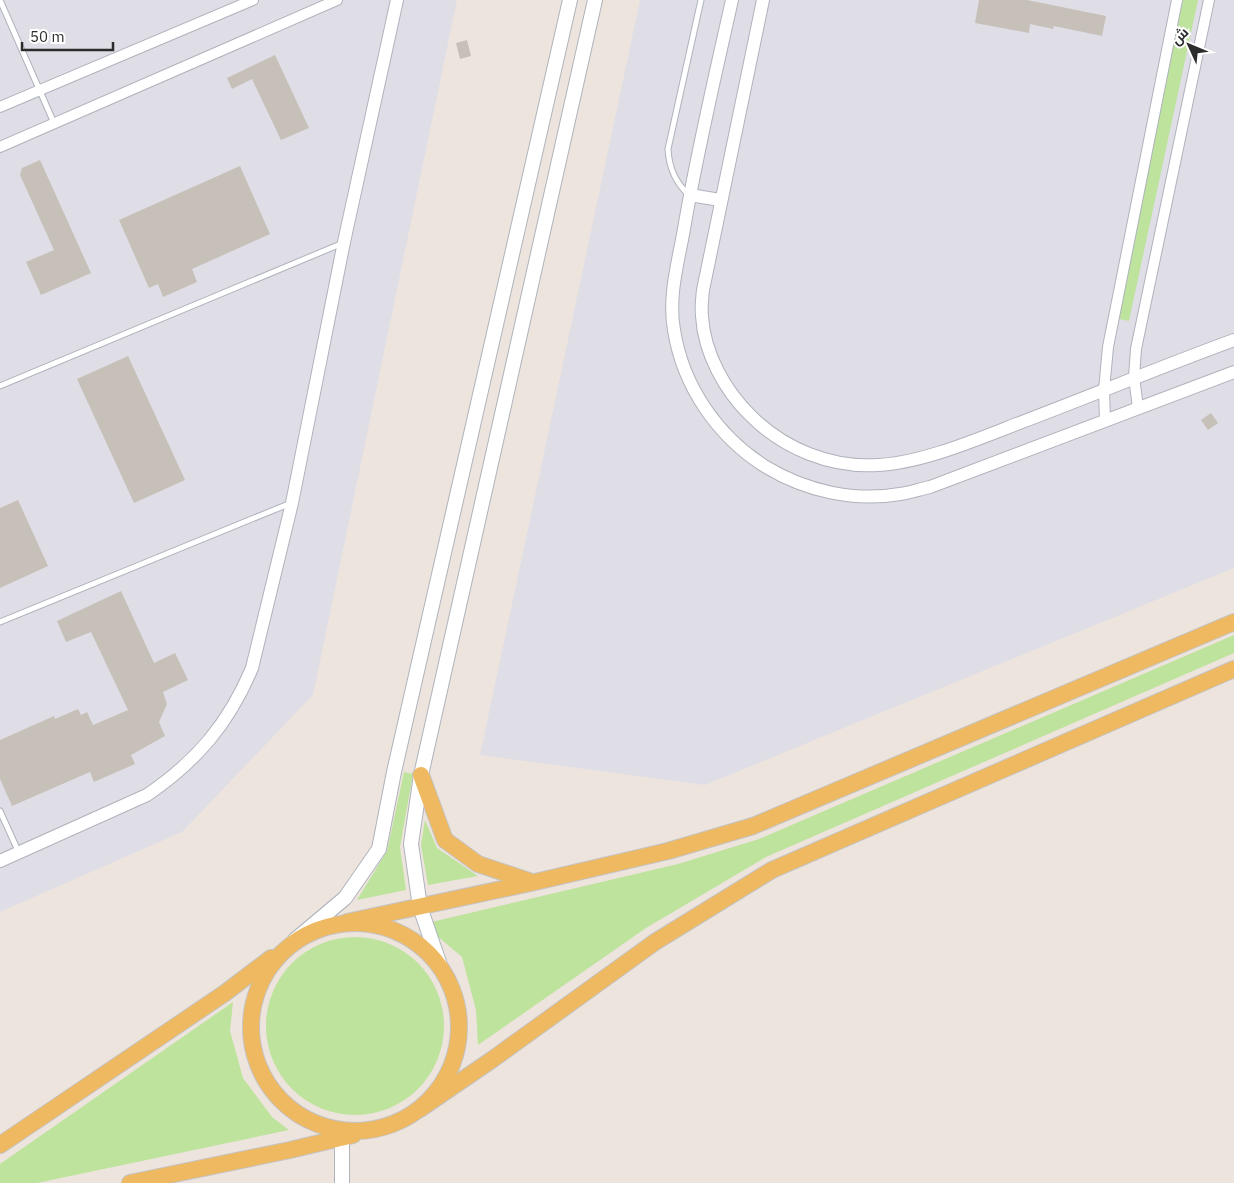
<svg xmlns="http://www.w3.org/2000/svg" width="1234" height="1183" viewBox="0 0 1234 1183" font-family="'IBM Plex Sans',Cairo,sans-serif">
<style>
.industrial{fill:#dfdee6}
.green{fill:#bee39c}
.building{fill:#c6c0b9}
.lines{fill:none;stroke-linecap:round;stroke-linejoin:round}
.service-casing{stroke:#aeb3bc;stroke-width:7}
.minor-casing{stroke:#aeb3bc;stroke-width:12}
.tertiary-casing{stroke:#aeb3bc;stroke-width:14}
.secondary-casing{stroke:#aeb3bc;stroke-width:16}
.primary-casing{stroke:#c4c4c4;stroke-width:18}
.service{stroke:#fff;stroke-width:5}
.minor{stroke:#fff;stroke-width:10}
.tertiary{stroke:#fff;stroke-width:12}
.secondary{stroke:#fff;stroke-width:14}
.primary{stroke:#efb961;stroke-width:16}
</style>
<rect width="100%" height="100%" fill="#ede4de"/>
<g class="industrial">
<polygon points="0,0 457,0 313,695 182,832 0,912"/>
<polygon points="640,0 1234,0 1234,568 705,785 480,755"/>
</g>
<g class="green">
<polygon points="1183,0 1198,0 1129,321 1115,318"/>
<polygon points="1234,635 1234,653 766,857 646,928 478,1045 476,1010 462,957 423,924 678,864 759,839"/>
<polygon points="404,772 413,774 400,847 406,890 357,900 387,851"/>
<polygon points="425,820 437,848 478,876 428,885 421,845"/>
<circle cx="355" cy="1026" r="89"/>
<polygon points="233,1002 230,1031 243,1078 272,1117 289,1130 37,1183 0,1183 0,1164"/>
</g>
<g class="building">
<polygon points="979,0 1027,0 1106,16 1102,36 1054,26 1053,29 1030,24 1029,33 975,23"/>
<polygon points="467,40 471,56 460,59 456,43"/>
<polygon points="275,55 309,128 281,140 252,79 232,89 227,78"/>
<polygon points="40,160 91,273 41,295 26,262 54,250 20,175 22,168"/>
<polygon points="240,166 270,234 192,269 197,282 163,297 158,284 149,288 119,220"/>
<polygon points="128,356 185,480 134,503 77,379"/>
<polygon points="1211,413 1218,423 1208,430 1201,420"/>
<polygon points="18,500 48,566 0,588 0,508"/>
<polygon points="121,591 154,663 175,653 188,680 163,692 167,704 159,722 165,736 131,755 135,764 94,782 90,772 12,806 0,779 0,740 54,716 55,719 78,709 81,715 87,712 93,725 128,710 91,632 66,642 57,621"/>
</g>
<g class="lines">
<g class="service-casing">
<g id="service">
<polyline points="0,0 54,123"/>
<path d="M689,195c-14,-13 -20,-27 -21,-46l33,-149"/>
<polyline points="0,386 343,243"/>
<polyline points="0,622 291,503"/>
<polyline points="0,811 19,853"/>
</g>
</g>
<g class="minor-casing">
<g id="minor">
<polyline points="0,107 253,0"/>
<polyline points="0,147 337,0"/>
<polyline points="1138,408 1134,377 1136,349 1209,0"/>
<polyline points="1105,421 1104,390 1108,347 1177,0"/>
</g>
</g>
<g class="tertiary-casing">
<g id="tertiary">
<path d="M732,0c-17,76 -35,152 -48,229 -6,34 -16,67 -10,101 9,57 44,107 92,137 40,24 88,35 134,27 10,-1 20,-5 30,-7l304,-115"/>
<path d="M763,0l-60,290c-1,9 -2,18 -1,26 2,37 23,75 49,100 33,33 80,52 127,49 45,-2 102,-27 144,-43 71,-27 141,-56 212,-82"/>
<polyline points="690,195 720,200"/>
<path d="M0,861l147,-66c50,-34 82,-72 105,-127l40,-165 52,-261 53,-242"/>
</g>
</g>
<g class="secondary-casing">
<g id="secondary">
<polyline points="295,940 345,898 379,849 394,772 570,0"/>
<polyline points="440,965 420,907 411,844 421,775 595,0"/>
<polyline points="342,1138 342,1183"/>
</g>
</g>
<g class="primary-casing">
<g id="primary">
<polyline points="421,775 445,840 478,864 532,882"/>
<polyline points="347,922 535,882 668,851 753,826 1234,622"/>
<circle cx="355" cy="1027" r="104"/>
<polyline points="420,1109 493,1059 655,942 772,870 1234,669"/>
<polyline points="0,1145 225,993 271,958"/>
<polyline points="130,1183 290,1150 353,1135"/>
</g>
</g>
<use href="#service" class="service"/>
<use href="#minor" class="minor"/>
<use href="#tertiary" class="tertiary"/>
<use href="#secondary" class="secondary"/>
<use href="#primary" class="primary"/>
</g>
<g transform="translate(1189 45) rotate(314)" stroke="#ffffff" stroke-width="4" paint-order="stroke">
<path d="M0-4L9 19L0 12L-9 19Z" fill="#2c2c2c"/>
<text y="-8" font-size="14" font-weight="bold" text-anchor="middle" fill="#2c2c2c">ش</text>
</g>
<path d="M22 42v8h91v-8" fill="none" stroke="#2c2c2c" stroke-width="2.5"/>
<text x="30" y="42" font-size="15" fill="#2c2c2c" stroke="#ffffff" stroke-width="4" paint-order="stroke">50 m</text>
</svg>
